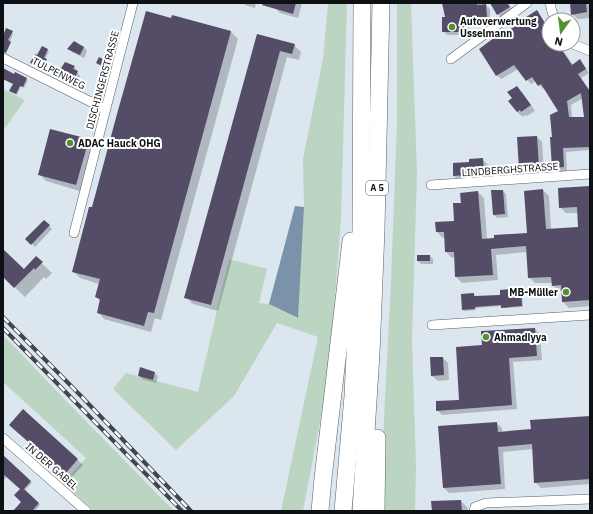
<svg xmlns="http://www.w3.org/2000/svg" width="593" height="514" viewBox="0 0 593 514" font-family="'IBM Plex Sans',sans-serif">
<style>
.green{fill:#bcd5c2}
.water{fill:#7a93ab}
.shadow{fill:#0003;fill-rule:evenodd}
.building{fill:#554c67;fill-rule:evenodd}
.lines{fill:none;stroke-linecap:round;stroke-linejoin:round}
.minor-casing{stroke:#586168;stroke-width:10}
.motorway-casing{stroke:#586168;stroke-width:18}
.minor{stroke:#fff;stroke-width:9}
.motorway{stroke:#fff;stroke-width:17}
.rail-casing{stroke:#41464a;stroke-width:4}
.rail{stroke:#fff;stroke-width:2.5;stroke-dasharray:8;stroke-linecap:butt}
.poi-dot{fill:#53902f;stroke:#fff;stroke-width:1.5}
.labels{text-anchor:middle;stroke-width:4;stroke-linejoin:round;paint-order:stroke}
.shield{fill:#fff;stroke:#56585a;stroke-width:1}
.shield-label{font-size:9px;font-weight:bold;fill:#0d1113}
.poi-label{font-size:10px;font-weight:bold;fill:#0d1113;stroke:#fff;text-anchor:start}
.street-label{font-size:10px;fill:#0d1113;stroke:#fff}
</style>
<rect width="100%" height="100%" fill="#dbe6ef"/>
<g class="green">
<polygon points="328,3 347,3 341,219 329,375 303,511 281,511 318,337 277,323 234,396 176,450 113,389 126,373 198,392 229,259 267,269 259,303 269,304 297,318 304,207 303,159 323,59"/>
<polygon points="397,3 411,3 417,173 412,340 416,466 415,511 383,511 382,458 391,281 397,123"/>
<polygon points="3,89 25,100 3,131"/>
<polygon points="3,335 68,403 174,511 94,511 63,483 86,458 3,382"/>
</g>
<polygon class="water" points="295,206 304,207 298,318 269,304"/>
<g class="shadow">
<polygon points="243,3 256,3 255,8 245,5"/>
<polygon points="276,3 302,3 298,18 280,13 275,8"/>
<polygon points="443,3 480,3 480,5 486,5 490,9 490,20 469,21 469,35 447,35 443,31 446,18"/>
<polygon points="497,3 508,3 514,13 503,19 498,14 493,5"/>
<polygon points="571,3 589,3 590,18 578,19 572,14"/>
<path d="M537,11l3,4 9,14v15h9l15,21 7,-4 4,4 5,8 -8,5 9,13v59l-24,2 1,19h-10l-4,-4v-29l6,-27 -15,-23 -1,1 -7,-8 -5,3 -13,-15 -17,10 -4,-4 6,-40 15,-10zM583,98l2,20h-13l-1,-13z"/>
<polygon points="173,16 231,32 238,39 161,320 155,318 151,332 104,319 98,312 101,302 96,297 99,284 80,278 73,271 93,209"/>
<polygon points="12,32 13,34 10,42 3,49 3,38"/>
<polygon points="257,35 294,45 301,52 299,60 287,57 218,311 193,304 186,297"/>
<polygon points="74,43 84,47 87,51 84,58 72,52 69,49"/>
<polygon points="47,50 49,51 45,60 47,61 44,69 33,64 38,56"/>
<polygon points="100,58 112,65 110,70 99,64"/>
<polygon points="74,67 77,70 77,72 80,76 77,83 63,76 59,73"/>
<polygon points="3,69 14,75 15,74 28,80 24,88 21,86 17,95 10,91 14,84 3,79"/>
<polygon points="517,87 522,92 535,111 527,116 525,115 523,117 517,112 509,101 513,98"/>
<polygon points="537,137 542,142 544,173 525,174 520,168"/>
<polygon points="88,140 95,147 83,192 46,181 39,174"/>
<polygon points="482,159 488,165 488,179 460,181 454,176"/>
<polygon points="515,166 516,168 517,174 499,175 497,174"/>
<polygon points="590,187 590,306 569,308 563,302 562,291 559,291 553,285 553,283 535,283 529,277 527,252 496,255 498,280 462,283 456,277 455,257 452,258 446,252 445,237 443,238 437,232 455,222 462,204 478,192 484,198 487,240 528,234 543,190 549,196 551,230 579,228 578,213 566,213 560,207"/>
<polygon points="503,191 506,194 508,217 497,218 494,215"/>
<polygon points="44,221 52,229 35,247 27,239"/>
<polygon points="3,250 24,270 36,258 52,273 46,279 44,277 25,297 3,276"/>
<polygon points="418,256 430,256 433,259 433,264 421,264 418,261"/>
<polygon points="521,289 522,291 523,307 504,308 502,306 476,308 476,310 464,311 463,310 474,294 475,295 475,297 501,295"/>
<polygon points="535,329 540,334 542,360 513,362 517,409 442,415 437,410 460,401 483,346"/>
<polygon points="443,358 448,363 449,380 438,381 432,376"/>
<polygon points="155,373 158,376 156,383 142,379 139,375"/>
<polygon points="23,411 83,465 70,479 15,430"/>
<polygon points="590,417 590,484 541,488 535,482 533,449 503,452 505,489 449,493 444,488 496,423 502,428 502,432 532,430"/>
<polygon points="5,458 32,483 24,491 40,505 35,511 14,511 23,502 21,489 7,476 4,480 3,479 3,461"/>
<polygon points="461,501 467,507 468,511 433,511"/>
</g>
<g class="building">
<polygon points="263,3 296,3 293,14 262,5"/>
<polygon points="442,3 477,3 477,5 486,4 487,17 466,18 466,32 442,32 442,17 445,17"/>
<polygon points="490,3 507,3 510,7 497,15"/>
<polygon points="570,3 586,3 587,12 571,15"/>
<path d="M537,10l12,20v14h9l14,21 8,-6 6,10 -8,5 11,16 1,57 -27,1 1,19 -12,1 -2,-31h2l-2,-22 8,-4 -17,-27 -3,2 -6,-9 -6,4 -12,-16 -18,11 -17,-27 23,-17 1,2 14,-9v-2zM581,93l3,24h-15l-2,-16z"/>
<polygon points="146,11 171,18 172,15 231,31 154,313 148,312 144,326 97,313 100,299 95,297 100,279 72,272 89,207 92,207 117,114"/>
<polygon points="6,28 13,31 8,40 11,42 6,53 3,52 3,36"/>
<polygon points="257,34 295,44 292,54 280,51 211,305 184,298"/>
<polygon points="74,41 84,47 80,55 67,49"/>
<polygon points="42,46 48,49 44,58 47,59 42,68 30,63 35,54 37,55"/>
<polygon points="99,57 111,63 108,69 96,63"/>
<polygon points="65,62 75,66 73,69 78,71 74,80 58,73"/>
<polygon points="3,68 14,74 15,72 27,78 23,87 20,86 16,94 9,91 13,84 3,79"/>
<polygon points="517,86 531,105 521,112 520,110 517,112 508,101 512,98 507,92"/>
<polygon points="50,129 89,139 76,185 38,175"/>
<polygon points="537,136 539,168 519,169 517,137"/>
<polygon points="483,158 484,174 453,176 453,163 469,162 469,159"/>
<polygon points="515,165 516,173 496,174 496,167"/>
<polygon points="590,186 590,300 562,302 561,285 552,286 551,277 528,278 526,246 491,249 493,275 455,277 454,252 445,252 444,232 436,232 435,222 454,221 453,203 461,203 460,193 478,191 482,239 494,238 494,235 527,233 524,191 543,189 546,229 578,227 577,207 559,208 558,188"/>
<polygon points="491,190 503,190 505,214 493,215"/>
<polygon points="44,220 50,225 31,245 25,239"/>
<polygon points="3,249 24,269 36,256 43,262 35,270 34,268 14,288 3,277"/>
<rect x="417" y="255" width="13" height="6"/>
<polygon points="521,288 522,306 501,308 501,305 475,307 475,309 462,310 461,294 474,293 474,296 500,295 500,290"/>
<polygon points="535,328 537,356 509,358 512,405 436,411 436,401 459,400 456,347 482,345 481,331"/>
<polygon points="430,357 443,357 444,375 431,376"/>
<polygon points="140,367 155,372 153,380 138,376"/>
<polygon points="23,409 78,459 65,474 9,425"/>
<polygon points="590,416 590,479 534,483 532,444 498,447 501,484 443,488 438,426 497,422 498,432 531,429 530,420"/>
<polygon points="3,455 31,481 24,489 39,503 32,511 13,511 21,502 14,495 20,489 3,474"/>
<polygon points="461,500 462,511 432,511 431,501"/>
</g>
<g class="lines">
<g class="minor-casing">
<g id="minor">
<polyline points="550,3 552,12 556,20"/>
<polyline points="573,44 590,51"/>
<polyline points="3,58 105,109"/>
<polyline points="451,59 527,3"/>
<polyline points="431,185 590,174"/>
<polyline points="74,233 133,3"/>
<polyline points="432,325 590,315"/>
<polyline points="3,438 86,511"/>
<polyline points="474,511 475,507 486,503 590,499"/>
</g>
</g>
<g class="motorway-casing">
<g id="motorway">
<polyline points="320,511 323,478 351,241"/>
<polyline points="343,511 353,396 361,230 362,3"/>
<polyline points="361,511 371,354 376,230 381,3"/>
<polyline points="376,511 377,438"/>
</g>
</g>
<use href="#minor" class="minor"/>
<use href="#motorway" class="motorway"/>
<g class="rail-casing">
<g id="rail">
<polyline points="3,317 81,396 191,511"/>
<polyline points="3,328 182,511"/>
</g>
</g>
<use href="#rail" class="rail"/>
</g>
<g class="poi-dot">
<circle cx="452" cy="27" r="4"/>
<circle cx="70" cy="143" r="4"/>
<circle cx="566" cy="292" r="4"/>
<circle cx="486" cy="337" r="4"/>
</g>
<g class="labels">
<rect class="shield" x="366" y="181" width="22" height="14" rx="3"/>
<g class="shield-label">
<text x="377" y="191">A 5</text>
</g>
<g class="poi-label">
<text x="460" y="25">Autoverwertung<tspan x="460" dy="12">Usselmann</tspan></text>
<text x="78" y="147">ADAC Hauck OHG</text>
<text x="558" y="296" text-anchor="end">MB-Müller</text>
<text x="494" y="341">Ahmadiyya</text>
</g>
<g class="street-label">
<text transform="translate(59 73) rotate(27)" y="4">TULPENWEG</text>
<text transform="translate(102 80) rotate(-75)" y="4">DISCHINGERSTRASSE</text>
<text transform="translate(510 169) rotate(-4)" y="4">LINDBERGHSTRASSE</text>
<text transform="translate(52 466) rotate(41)" y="4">IN DER GABEL</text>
</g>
</g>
<rect width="593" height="514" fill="none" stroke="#0d1113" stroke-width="8"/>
<g transform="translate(561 32) rotate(194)"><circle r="19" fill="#ffffff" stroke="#9ea0a1"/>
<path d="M0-3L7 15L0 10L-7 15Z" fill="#53902f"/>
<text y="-6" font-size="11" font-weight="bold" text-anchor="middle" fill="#0d1113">N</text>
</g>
</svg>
